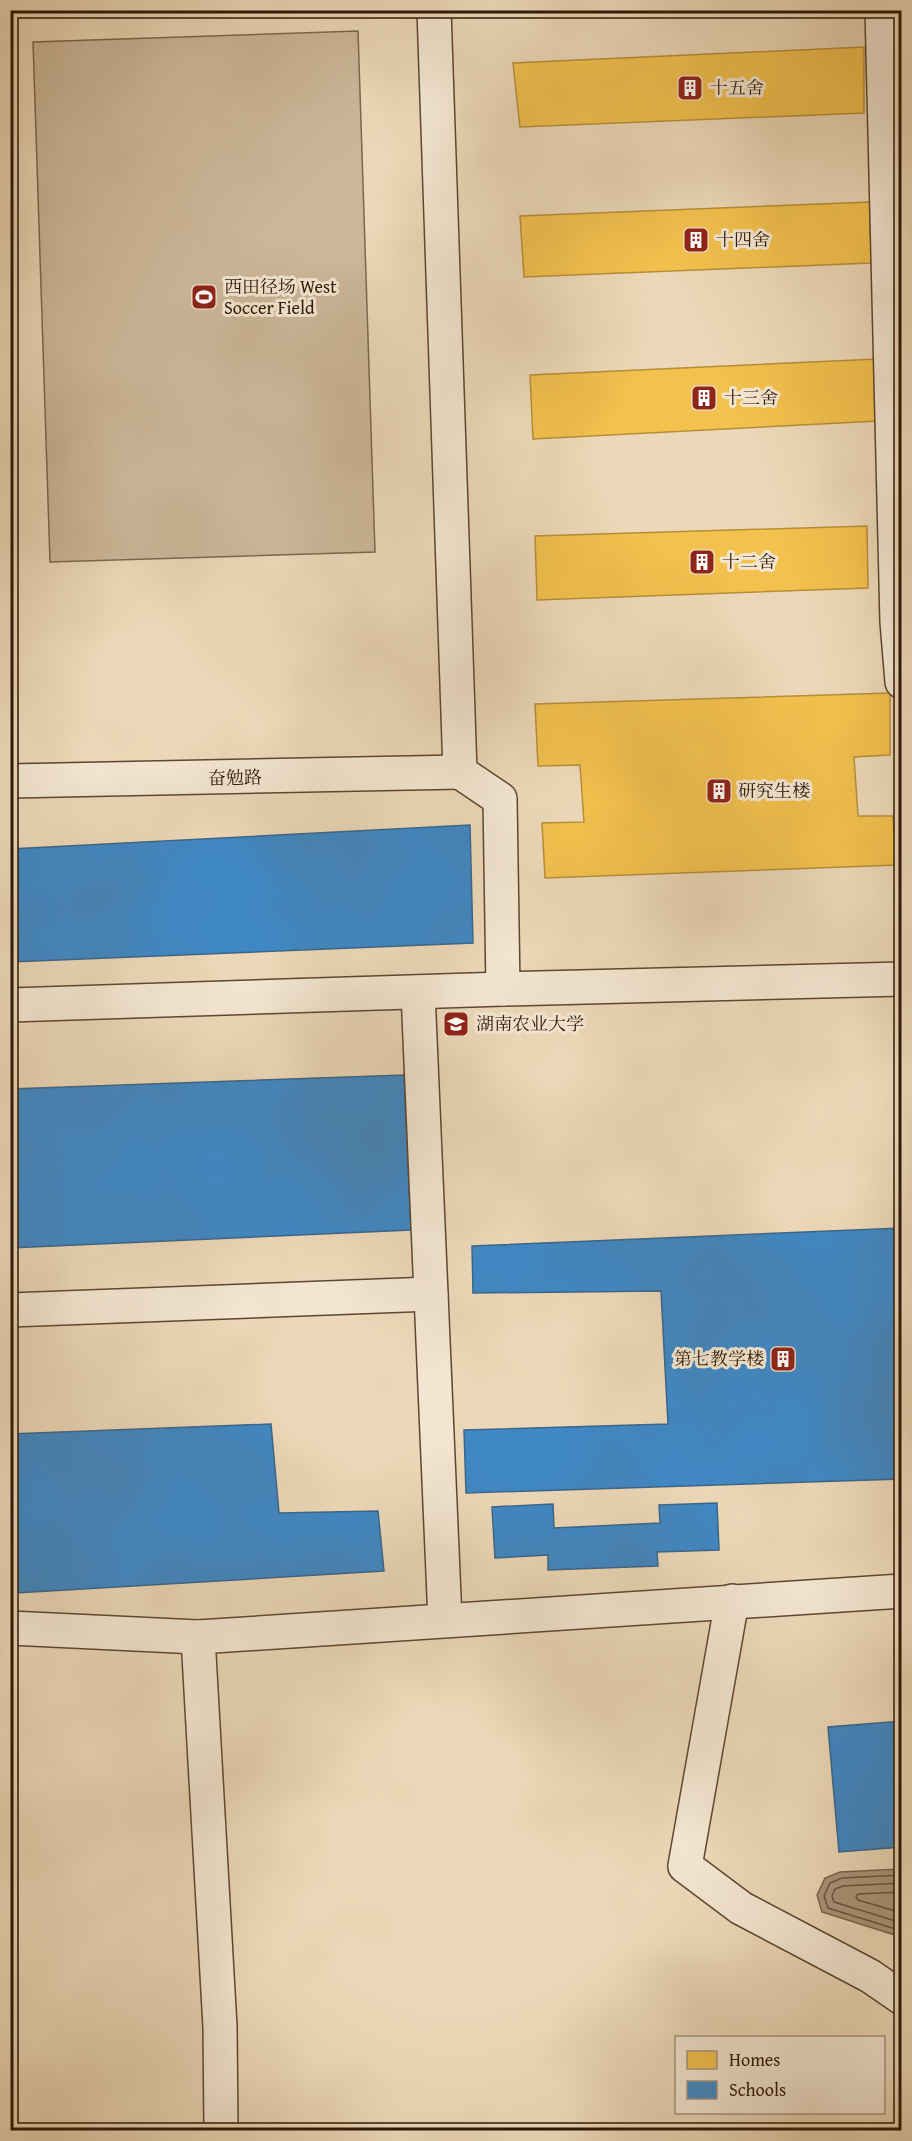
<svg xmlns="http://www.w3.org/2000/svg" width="912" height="2141" viewBox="0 0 912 2141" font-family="'Gentium Book Plus','Noto Serif SC',serif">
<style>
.green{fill:#ccb799;stroke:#7c674e;stroke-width:1.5}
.water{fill:#ab967b;stroke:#79634b;stroke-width:1.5}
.homes{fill:#f2c14e;stroke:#b78e38;stroke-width:1.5}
.schools{fill:#3f88c5;stroke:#3a668b;stroke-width:1.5}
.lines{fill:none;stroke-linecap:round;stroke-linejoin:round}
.shore{stroke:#6c5640;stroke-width:1.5}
.minor-casing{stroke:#5d4731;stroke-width:36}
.minor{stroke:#f3e6d1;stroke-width:33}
.labels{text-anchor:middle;stroke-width:6;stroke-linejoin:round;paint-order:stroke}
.poi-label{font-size:18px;fill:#2d1704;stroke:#f3e6d1;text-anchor:start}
.street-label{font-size:18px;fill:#2d1704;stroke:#f3e6d1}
</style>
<rect width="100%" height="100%" fill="#ecd8b8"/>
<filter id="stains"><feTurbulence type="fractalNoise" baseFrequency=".00333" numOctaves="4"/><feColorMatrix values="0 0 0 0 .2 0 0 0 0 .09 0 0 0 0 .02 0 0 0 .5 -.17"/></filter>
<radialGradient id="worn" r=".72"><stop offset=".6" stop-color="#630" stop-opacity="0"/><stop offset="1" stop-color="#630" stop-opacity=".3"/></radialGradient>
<polygon class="green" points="358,31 375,552 50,562 33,42"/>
<polygon class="water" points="901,1869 901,1937 822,1912 817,1895 825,1878 840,1872"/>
<g class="homes">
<polygon points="864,47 864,113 520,127 513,63"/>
<polygon points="870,202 871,263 524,277 520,216"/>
<polygon points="877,359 878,421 533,439 530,375"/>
<polygon points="867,526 868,588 537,600 535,536"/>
<polygon points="890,693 890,755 854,757 858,816 893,816 897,865 545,878 542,823 584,822 580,765 538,766 535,704"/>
</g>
<g class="schools">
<polygon points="470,825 473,943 10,962 10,849"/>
<polygon points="404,1075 411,1230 10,1248 10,1089"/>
<polygon points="902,1228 902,1479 466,1493 464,1430 668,1424 661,1291 473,1293 472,1246"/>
<polygon points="271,1424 279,1513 378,1511 384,1571 16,1593 10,1497 10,1434"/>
<polygon points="717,1503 719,1550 657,1552 658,1566 548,1570 548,1555 495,1558 492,1507 553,1504 554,1528 660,1523 659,1505"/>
<polygon points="902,1721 902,1847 839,1852 828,1727"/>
</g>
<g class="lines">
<g class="shore">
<polyline points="902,1875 842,1878 830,1883 824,1896 828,1908 902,1931"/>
<polyline points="902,1883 843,1886 835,1889 832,1896 834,1902 902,1923"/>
<polyline points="902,1892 858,1894 856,1897 858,1900 902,1913"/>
</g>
<g class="minor-casing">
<g id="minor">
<polyline points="434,10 460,772 500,799 503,989"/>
<polyline points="882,10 897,622 902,682"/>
<polyline points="10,781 460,772"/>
<polyline points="418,992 445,1620"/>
<polyline points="10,1005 503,989 902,979"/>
<polyline points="10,1310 431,1294"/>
<polyline points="732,1601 685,1866 741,1908 870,1976 902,1998"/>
<polyline points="10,1628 198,1637 902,1591"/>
<polyline points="198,1637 220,2027 221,2130"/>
</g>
</g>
<use href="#minor" class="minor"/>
</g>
<defs>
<g id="building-square" transform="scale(1.35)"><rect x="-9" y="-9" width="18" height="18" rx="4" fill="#8f2418" stroke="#f3e6d1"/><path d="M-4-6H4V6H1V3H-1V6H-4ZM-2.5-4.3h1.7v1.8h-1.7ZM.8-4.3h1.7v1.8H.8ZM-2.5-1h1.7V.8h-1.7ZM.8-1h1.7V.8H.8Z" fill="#fff"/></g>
<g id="stadium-square" transform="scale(1.35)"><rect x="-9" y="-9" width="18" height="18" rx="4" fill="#8f2418" stroke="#f3e6d1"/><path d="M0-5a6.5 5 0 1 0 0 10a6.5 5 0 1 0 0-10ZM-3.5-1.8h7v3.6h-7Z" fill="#fff"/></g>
<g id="university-square" transform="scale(1.35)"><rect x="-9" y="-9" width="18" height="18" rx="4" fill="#8f2418" stroke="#f3e6d1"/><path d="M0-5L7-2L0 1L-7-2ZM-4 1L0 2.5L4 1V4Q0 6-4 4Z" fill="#fff"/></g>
</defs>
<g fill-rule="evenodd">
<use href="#building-square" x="690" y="88"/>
<use href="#building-square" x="696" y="240"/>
<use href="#stadium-square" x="204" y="297"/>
<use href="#building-square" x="704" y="398"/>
<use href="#building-square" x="702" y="562"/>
<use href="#building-square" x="719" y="791"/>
<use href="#university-square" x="456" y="1024"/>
<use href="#building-square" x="783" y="1359"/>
</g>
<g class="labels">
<g class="poi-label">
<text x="710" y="94">十五舍</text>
<text x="716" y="246">十四舍</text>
<text x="224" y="293">西田径场 West<tspan x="224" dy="21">Soccer Field</tspan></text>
<text x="724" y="404">十三舍</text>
<text x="722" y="568">十二舍</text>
<text x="738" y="797">研究生楼</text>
<text x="476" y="1030">湖南农业大学</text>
<text x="764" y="1365" text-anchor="end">第七教学楼</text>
</g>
<g class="street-label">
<text transform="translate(235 778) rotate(-1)" y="6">奋勉路</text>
</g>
</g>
<rect width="912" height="2141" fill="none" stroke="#ecd8b8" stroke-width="36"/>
<rect x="12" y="12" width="888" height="2117" fill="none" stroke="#2d1704" stroke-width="3"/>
<rect x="18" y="18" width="876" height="2105" fill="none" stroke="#2d1704" stroke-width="1.5"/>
<rect x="675" y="2036" width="210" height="78" fill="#f3e6d1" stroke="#a4937f" stroke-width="1.5"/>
<rect x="687" y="2051" width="30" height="18" fill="#f2c14e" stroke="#a4937f" stroke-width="1.5"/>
<text x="729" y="2066" font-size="18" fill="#2d1704">Homes</text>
<rect x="687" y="2081" width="30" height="18" fill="#3f88c5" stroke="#a4937f" stroke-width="1.5"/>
<text x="729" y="2096" font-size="18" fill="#2d1704">Schools</text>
<rect width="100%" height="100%" filter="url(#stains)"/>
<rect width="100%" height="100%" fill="url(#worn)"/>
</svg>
